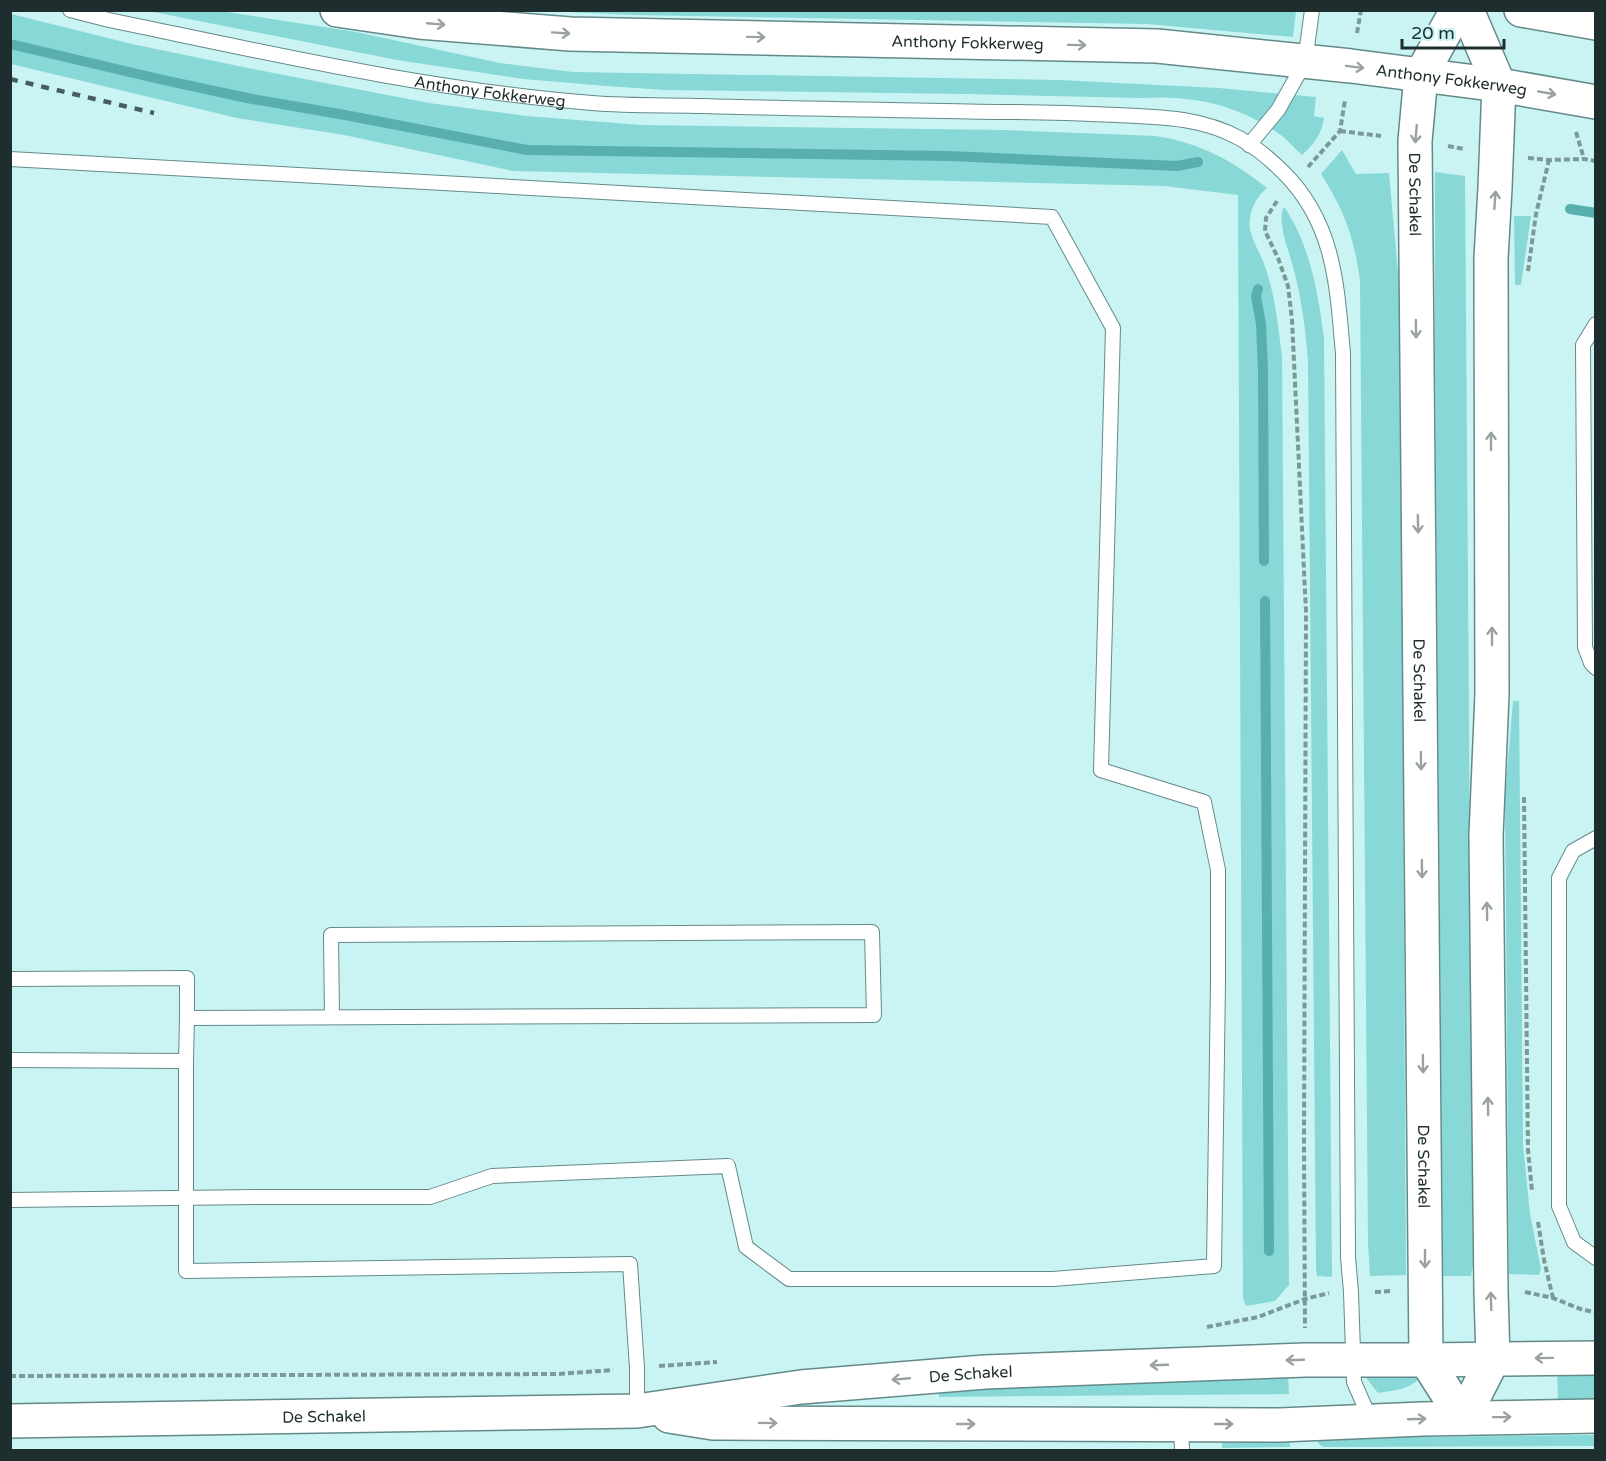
<svg xmlns="http://www.w3.org/2000/svg" width="1606" height="1461" viewBox="0 0 1606 1461" font-family="'Varela Round',sans-serif">
<style>
.green{fill:#88d8d7}
.lines{fill:none;stroke-linecap:round;stroke-linejoin:round}
.stream{stroke:#59afae;stroke-width:10}
.service-casing{stroke:#638a89;stroke-width:16}
.tertiary-casing{stroke:#638a89;stroke-width:36}
.secondary-casing{stroke:#638a89;stroke-width:36}
.path{stroke:#7b9999;stroke-width:4;stroke-dasharray:6 3;stroke-linecap:butt}
.service{stroke:#fff;stroke-width:14}
.tertiary{stroke:#fff;stroke-width:33}
.secondary{stroke:#fff;stroke-width:33}
.rail{stroke:#485e5e;stroke-width:4.5;stroke-dasharray:8 8;stroke-linecap:butt}
.oneway{stroke:#9aa1a1}
.labels{text-anchor:middle;stroke-width:4.5;stroke-linejoin:round;paint-order:stroke}
.street-label{font-size:16px;fill:#1e2e2e;stroke:#caf4f3}
</style>
<rect width="100%" height="100%" fill="#caf4f3"/>
<g class="green">
<path d="M148,11h73l135,21 144,31 73,9 486,8 160,8 97,9 -2,19 10,2c-2,16 -10,26 -22,37 -8,-7 -15,-16 -24,-22 -42,-29 -87,-38 -137,-35l-174,-4 -303,-4 -58,-4 -83,-7 -126,-19z"/>
<polygon points="547,11 1296,10 1296,11 1293,37 1147,24 633,15"/>
<path d="M11,14l121,30 116,24 181,35 97,13 116,9 362,5 152,6c44,7 76,24 111,52 -12,10 -19,25 -17,41 2,12 10,23 14,35 11,29 14,61 18,92l7,929 -14,16 -29,5 -3,-8 -5,-1103 -73,-9 -652,-15 -169,-36 -107,-17 -226,-54z"/>
<path d="M1342,150l14,24 33,-1 11,121 6,981 -36,1 -2,-33 -8,-962c-6,-44 -15,-69 -39,-107z"/>
<polygon points="1435,172 1465,176 1473,1265 1471,1276 1443,1276 1435,342"/>
<path d="M1284,207c26,37 34,86 40,131l8,939 -15,-1 -1,-8 -8,-906c-2,-30 -6,-59 -13,-88 -4,-17 -11,-32 -13,-49 -1,-7 -1,-13 2,-18z"/>
<polygon points="1514,216 1531,216 1521,285 1515,285"/>
<polygon points="1513,701 1519,701 1523,1145 1530,1214 1541,1269 1539,1275 1509,1274 1505,796"/>
<polygon points="1557,1369 1595,1369 1595,1399 1558,1399"/>
<polygon points="1288,1372 1289,1394 939,1397 939,1390"/>
<path d="M1363,1374l57,2c-6,13 -29,15 -42,17z"/>
<polygon points="1222,1431 1289,1431 1290,1447 1222,1448"/>
<path d="M1316,1431h67l49,6 163,-2v11l-271,1c-8,-3 -7,-9 -8,-16z"/>
</g>
<g class="lines">
<g class="stream">
<polyline points="10,44 159,79 247,98 345,115 527,150 949,156 1177,166 1198,162"/>
<polyline points="1570,209 1596,213"/>
<polyline points="1258,289 1256,296 1261,324 1263,371 1264,561"/>
<polyline points="1265,601 1269,1251"/>
</g>
<g class="service-casing">
<g id="service">
<path id="s1" d="M70,10l39,10c160,33 319,70 483,83 37,3 74,2 112,3 98,3 196,4 294,6 39,0 79,1 119,3 42,2 83,2 122,23 17,9 31,21 44,34 52,51 54,114 60,182l5,903 3,35 3,90 17,39"/>
<polyline points="1249,145 1278,110 1305,62 1312,10"/>
<polyline points="10,159 1052,217 1113,328 1101,770 1204,802 1218,870 1218,982 1214,1266 1053,1279 789,1279 746,1247 728,1166 492,1176 430,1197 257,1197 10,1200"/>
<polyline points="1596,324 1583,345 1585,647 1591,663 1596,668"/>
<polyline points="1596,838 1573,851 1559,878 1559,1206 1574,1242 1596,1258"/>
<polyline points="10,979 187,978 187,1018 874,1015 872,932 331,935 332,1017"/>
<polyline points="10,1060 186,1061 186,1271 630,1264 637,1368 637,1410"/>
<polyline points="186,1061 187,1018"/>
<polyline points="1181,1424 1182,1450"/>
</g>
</g>
<g class="tertiary-casing">
<g id="tertiary">
<path id="s2" d="M1457,10l-36,65 -6,66 11,1219 37,58"/>
<polyline points="669,1416 713,1423 1280,1425 1422,1419 1596,1416"/>
<polyline points="1463,1418 1493,1359 1491,1292 1486,836 1492,694 1491,258 1495,188 1499,85 1467,10"/>
<path id="s3" d="M10,1421l627,-10 164,-24 184,-15 321,-12h120l170,-2"/>
</g>
</g>
<g class="secondary-casing">
<g id="secondary">
<path id="s4" d="M337,10l82,12 151,12 587,12 194,20 148,19 97,17"/>
<polyline points="1521,10 1596,23"/>
</g>
</g>
<g class="path">
<polyline points="1357,33 1361,10"/>
<polyline points="1340,131 1381,136"/>
<polyline points="1576,132 1584,159"/>
<polyline points="1448,146 1464,149"/>
<polyline points="1528,158 1549,160 1584,159 1596,161"/>
<polyline points="1308,167 1340,131 1345,100"/>
<polyline points="1277,201 1266,218 1265,231 1278,258 1288,286 1292,320 1306,612 1304,1144 1305,1328"/>
<polyline points="1528,271 1536,214 1549,160"/>
<polyline points="1524,797 1528,1150 1532,1191"/>
<polyline points="1538,1222 1544,1260 1553,1298"/>
<polyline points="1375,1292 1392,1291"/>
<polyline points="1525,1292 1553,1298 1583,1310 1596,1312"/>
<polyline points="1207,1327 1258,1317 1305,1299 1329,1293"/>
<polyline points="659,1366 717,1362"/>
<polyline points="10,1376 558,1374 613,1370"/>
</g>
<use href="#service" class="service"/>
<use href="#tertiary" class="tertiary"/>
<use href="#secondary" class="secondary"/>
<polyline class="rail" points="10,79 154,113"/>
</g>
<defs><path id="oneway-shaft" d="M-6 0H5M1.5-3L5.5 0L1.5 3" fill="none" stroke-width="1.6" stroke-linecap="round" stroke-linejoin="round" transform="scale(1.5)"/></defs>
<g class="oneway">
<use href="#oneway-shaft" transform="translate(436 24) rotate(5)"/>
<use href="#oneway-shaft" transform="translate(561 33) rotate(4)"/>
<use href="#oneway-shaft" transform="translate(756 37) rotate(1)"/>
<use href="#oneway-shaft" transform="translate(1077 45) rotate(1)"/>
<use href="#oneway-shaft" transform="translate(1355 67) rotate(7)"/>
<use href="#oneway-shaft" transform="translate(1547 93) rotate(10)"/>
<use href="#oneway-shaft" transform="translate(1416 134) rotate(95)"/>
<use href="#oneway-shaft" transform="translate(1495 200) rotate(-86)"/>
<use href="#oneway-shaft" transform="translate(1416 329) rotate(89)"/>
<use href="#oneway-shaft" transform="translate(1491 441) rotate(-90)"/>
<use href="#oneway-shaft" transform="translate(1418 524) rotate(89)"/>
<use href="#oneway-shaft" transform="translate(1492 636) rotate(-90)"/>
<use href="#oneway-shaft" transform="translate(1421 761) rotate(89)"/>
<use href="#oneway-shaft" transform="translate(1422 869) rotate(89)"/>
<use href="#oneway-shaft" transform="translate(1487 911) rotate(-91)"/>
<use href="#oneway-shaft" transform="translate(1423 1064) rotate(89)"/>
<use href="#oneway-shaft" transform="translate(1488 1106) rotate(-91)"/>
<use href="#oneway-shaft" transform="translate(1425 1259) rotate(90)"/>
<use href="#oneway-shaft" transform="translate(1491 1301) rotate(-92)"/>
<use href="#oneway-shaft" transform="translate(1544 1358) rotate(179)"/>
<use href="#oneway-shaft" transform="translate(1295 1360) rotate(178)"/>
<use href="#oneway-shaft" transform="translate(1159 1365) rotate(178)"/>
<use href="#oneway-shaft" transform="translate(901 1379) rotate(175)"/>
<use href="#oneway-shaft" transform="translate(1502 1417) rotate(-1)"/>
<use href="#oneway-shaft" transform="translate(1417 1419) rotate(-2)"/>
<use href="#oneway-shaft" transform="translate(768 1423) rotate(1)"/>
<use href="#oneway-shaft" transform="translate(966 1424)"/>
<use href="#oneway-shaft" transform="translate(1224 1424)"/>
</g>
<g class="labels">
<g class="street-label">
<text dy="6" stroke="none"><textPath href="#s4" startOffset="632">Anthony Fokkerweg</textPath></text>
<text dy="6" stroke="none"><textPath href="#s4" startOffset="1118">Anthony Fokkerweg</textPath></text>
<text dy="6" stroke="none"><textPath href="#s1" startOffset="428">Anthony Fokkerweg</textPath></text>
<text dy="6" stroke="none"><textPath href="#s2" startOffset="194">De Schakel</textPath></text>
<text dy="6" stroke="none"><textPath href="#s2" startOffset="680">De Schakel</textPath></text>
<text dy="6" stroke="none"><textPath href="#s2" startOffset="1166">De Schakel</textPath></text>
<text dy="6" stroke="none"><textPath href="#s3" startOffset="963">De Schakel</textPath></text>
<text dy="6" stroke="none"><textPath href="#s3" startOffset="314">De Schakel</textPath></text>
</g>
</g>
<rect width="1606" height="1461" fill="none" stroke="#1e2e2e" stroke-width="24"/>
<path d="M1402 39v9h102v-9" fill="none" stroke="#1e2e2e" stroke-width="3"/>
<text x="1411" y="39" font-size="18" fill="#1e2e2e" stroke="#caf4f3" stroke-width="4.5" paint-order="stroke">20 m</text>
</svg>
